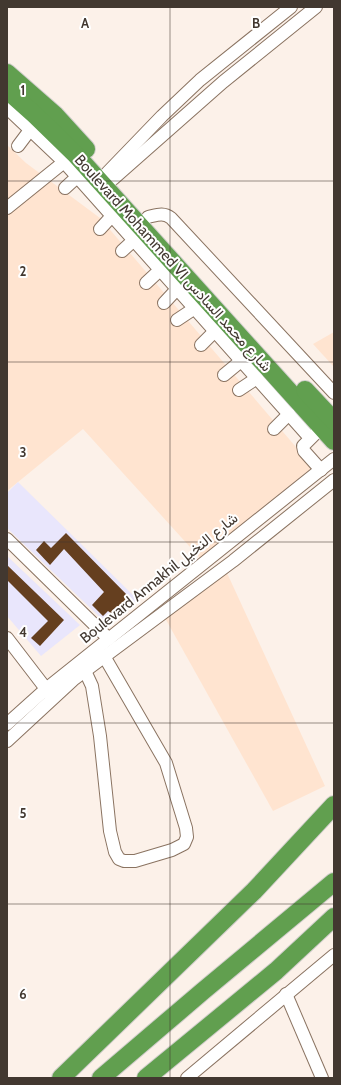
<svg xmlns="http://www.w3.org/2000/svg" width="341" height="1085" viewBox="0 0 341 1085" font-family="Cabin,Vazirmatn,sans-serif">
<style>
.built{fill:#ffe4d0}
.education{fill:#e9e6fc}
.building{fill:#653f1f}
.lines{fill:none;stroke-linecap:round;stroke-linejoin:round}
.minor-casing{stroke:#8a7361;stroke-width:14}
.highway-casing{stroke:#d2cfcd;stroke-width:20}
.minor{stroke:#fff;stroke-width:12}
.highway{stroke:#619f4f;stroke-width:18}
.grid{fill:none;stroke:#423830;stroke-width:1;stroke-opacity:0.55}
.labels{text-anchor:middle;stroke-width:4;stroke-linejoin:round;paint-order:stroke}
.street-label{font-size:15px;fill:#423830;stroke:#fff}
.grid-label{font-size:13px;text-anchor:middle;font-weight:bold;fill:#423830;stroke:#fff;stroke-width:4;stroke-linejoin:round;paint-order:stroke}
</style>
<rect width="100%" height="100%" fill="#fcf1e9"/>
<g class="built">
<polygon points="7,145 26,163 100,218 313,467 200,558 83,429 7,491"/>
<polygon points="334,332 334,367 313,344"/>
<polygon points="227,573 325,786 273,811 165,618"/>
</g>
<g class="education">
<polygon points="18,482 138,600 107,624 7,528 7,493"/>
<polygon points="7,556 80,625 41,656 7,616"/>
</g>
<g class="building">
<polygon points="66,533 131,599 116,617 108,611 103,616 92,605 104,592 64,549 50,565 36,550 44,541 51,548"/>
<polygon points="7,565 64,620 40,646 31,638 48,621 7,580"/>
</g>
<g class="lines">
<g class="minor-casing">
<g id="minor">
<polyline points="7,108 64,162 310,438"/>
<polyline points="18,146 30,130"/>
<polyline points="107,173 162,116 200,80 291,7"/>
<polyline points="113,179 223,82 316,7"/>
<polyline points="65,188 77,177"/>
<polyline points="7,208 69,158"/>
<path d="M148,217c9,-2 15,-5 23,1l163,175"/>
<polyline points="100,229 112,216"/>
<polyline points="122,251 134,240"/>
<polyline points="146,283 160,270"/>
<polyline points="164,303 177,289"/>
<polyline points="177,320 195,308"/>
<polyline points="201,345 215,331"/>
<polyline points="224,375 241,361"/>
<polyline points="239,390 257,378"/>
<polyline points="274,429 289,414"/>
<polyline points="316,433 303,446 304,451 321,470"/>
<polyline points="7,539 109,639"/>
<polyline points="7,638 50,694"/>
<polyline points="85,671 92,686 100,736 110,831 115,852 119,859 124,861 135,861 172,850 184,844 187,837 186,828 166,763 104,656"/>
<polyline points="7,724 46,689 334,459"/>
<polyline points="7,741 73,680 233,561 334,480"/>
<polyline points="286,994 322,1078"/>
<polyline points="187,1078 334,955"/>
</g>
</g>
<g class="highway-casing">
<g id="highway">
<polyline points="7,73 55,115 86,149"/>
<polyline points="7,90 35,115 75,154 334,441"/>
<polyline points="305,390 334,421"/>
<polyline points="61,1078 254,891 334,805"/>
<polyline points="101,1078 203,991 334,882"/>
<polyline points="146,1078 276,971 334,917"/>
</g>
</g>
<use href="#minor" class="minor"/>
<use href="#highway" class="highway"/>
</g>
<path class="grid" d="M170,7v1071M7,181h327M7,362h327M7,542h327M7,723h327M7,904h327"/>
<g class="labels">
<g class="street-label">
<text transform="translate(173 263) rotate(48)" y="5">Boulevard Mohammed VI شارع محمد السادس</text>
<text transform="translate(159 578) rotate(-39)" y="5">Boulevard Annakhil شارع النخيل</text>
</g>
</g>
<g class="grid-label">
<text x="85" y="28">A</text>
<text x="256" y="28">B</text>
<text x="23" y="95">1</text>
<text x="23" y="276">2</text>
<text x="23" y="457">3</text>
<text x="23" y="637">4</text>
<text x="23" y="818">5</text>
<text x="23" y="999">6</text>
</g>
<rect width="341" height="1085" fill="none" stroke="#423830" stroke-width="16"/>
</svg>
